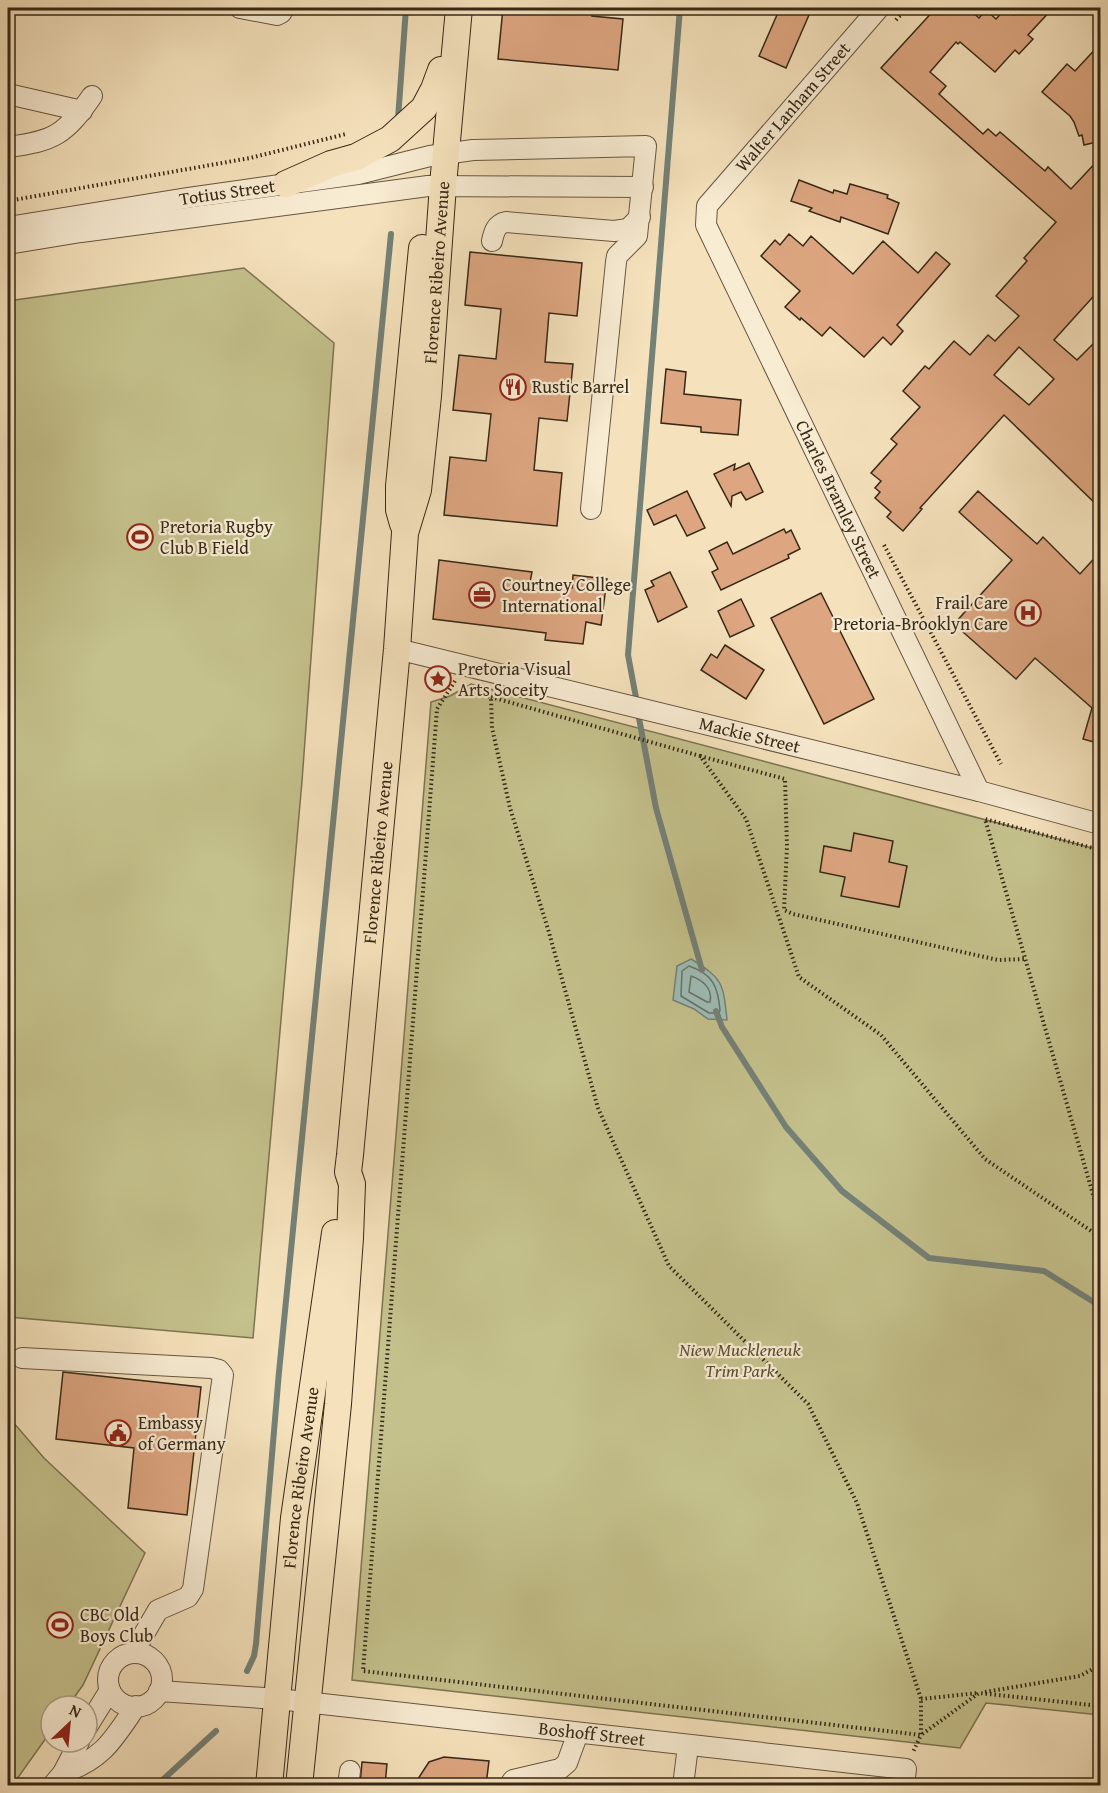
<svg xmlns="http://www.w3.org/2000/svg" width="1108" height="1793" viewBox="0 0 1108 1793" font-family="'Gentium Book Plus',serif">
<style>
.green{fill:#c4c18c;stroke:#7d7452;stroke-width:1.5}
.water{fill:#9dbdb7;stroke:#748177;stroke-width:1.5}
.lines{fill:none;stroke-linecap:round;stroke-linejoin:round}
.shore{stroke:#6a7267;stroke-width:1.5}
.stream{stroke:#748177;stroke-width:6}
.building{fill:#dda680;stroke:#362817;stroke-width:1.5;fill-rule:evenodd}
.minor-casing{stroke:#665640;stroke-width:22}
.major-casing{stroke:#362817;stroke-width:28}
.path{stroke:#362817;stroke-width:4;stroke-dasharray:1.5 3;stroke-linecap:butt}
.minor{stroke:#f8ecd3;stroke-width:20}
.major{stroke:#f5e2bc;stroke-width:26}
.labels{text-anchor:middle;stroke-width:4.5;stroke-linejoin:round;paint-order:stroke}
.street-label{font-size:18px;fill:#362817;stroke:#f8ecd3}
.poi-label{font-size:18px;fill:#362817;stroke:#f8ecd3;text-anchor:start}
.park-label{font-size:18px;font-style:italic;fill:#5a4e34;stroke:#f8ecd3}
</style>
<rect width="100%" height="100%" fill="#f5e2bc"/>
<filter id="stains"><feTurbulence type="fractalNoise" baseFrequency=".00333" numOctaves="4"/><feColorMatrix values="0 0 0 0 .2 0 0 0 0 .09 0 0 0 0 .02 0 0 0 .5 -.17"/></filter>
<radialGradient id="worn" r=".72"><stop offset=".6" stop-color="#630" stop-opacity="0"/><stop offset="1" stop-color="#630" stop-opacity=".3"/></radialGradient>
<g class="green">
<polygon points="244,268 334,343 302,781 253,1338 8,1317 8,301"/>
<polygon points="471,684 1100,850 1100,1715 986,1703 960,1748 352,1680 431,702 450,696"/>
<polygon points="8,1419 13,1422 44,1458 145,1553 83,1685 68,1706 51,1706 51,1731 12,1786 8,1785"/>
</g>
<path class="water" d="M691,959c32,20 32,23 36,61l-19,-1 -14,-10 -21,-9 4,-34z"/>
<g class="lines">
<g class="shore">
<path d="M689,966c24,8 29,21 31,44l-1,3h-10l-28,-17 1,-25z"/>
<path d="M691,976c12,4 22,13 19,26h-3l-18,-10z"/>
</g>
<g class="stream">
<polyline points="398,119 406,8"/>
<polyline points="637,703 628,655 680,8"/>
<polyline points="638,713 656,808 702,970"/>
<polyline points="716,1011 722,1027 786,1127 842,1191 929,1258 1044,1271 1100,1306"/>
<polyline points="247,1671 254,1656 256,1644 279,1372 391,234"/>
<polyline points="156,1786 216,1731"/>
</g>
</g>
<g class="building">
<polygon points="503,8 593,8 592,16 623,19 618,70 498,59"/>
<polygon points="780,8 812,8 786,68 759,56"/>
<path d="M936,8h32l11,10 7,-8 10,9 10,-11 8,7 7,-7h32l-25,27 5,4 -14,15 -4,-4 -20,22 -35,-30 -2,2 -2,-2 -26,30 16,14 -7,8 44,40 5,-5 8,7 4,-4 45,39 3,-4 23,22 30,-32v131l-47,52 23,20 24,-24v173l-97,-94 -84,93 2,1 -19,22 -16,-14 4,-5 -16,-14 5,-6 -5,-4 6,-7 -10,-8 26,-29 -6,-5 29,-32 -17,-16 22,-25 4,3 25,-28 16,14 18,-20 7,6 24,-25 -23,-20 31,-35 -3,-3 32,-36 -175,-154zM1019,347l35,32 -25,26 -35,-30z"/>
<polygon points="1101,43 1101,141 1084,145 1082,135 1079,136 1074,122 1070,116 1042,92 1067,64 1075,71"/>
<polygon points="799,180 833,193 834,190 847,194 850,184 888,195 887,198 899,203 888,234 841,217 840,222 809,211 812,208 791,201"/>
<polygon points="789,234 803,246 811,236 853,274 883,241 918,273 936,252 950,264 897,325 903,331 891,345 883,337 864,357 830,327 822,336 801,318 800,320 785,307 800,291 761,256 775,240 780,245"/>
<polygon points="470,252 582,263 577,316 549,313 545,362 573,364 567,421 539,418 534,470 562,473 557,526 444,515 450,457 486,461 491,414 453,410 459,355 496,359 501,309 465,305"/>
<polygon points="666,369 686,372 684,394 741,400 738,435 701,432 701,427 661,423"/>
<polygon points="749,463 763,492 746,500 741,492 732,496 731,506 714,474 735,464 734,470"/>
<polygon points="687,491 705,528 687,536 676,515 654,525 647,510"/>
<polygon points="978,491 1037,544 1043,537 1080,574 1101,551 1101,744 1083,739 1092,708 1035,658 1016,679 954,624 1012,560 959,512"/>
<polygon points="784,529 786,533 791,530 800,549 788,555 789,558 721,590 712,572 718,569 709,551 727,542 733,554"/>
<polygon points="439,560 532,572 530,582 572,588 573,575 607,579 601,625 586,622 583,644 545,640 546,633 433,619"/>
<polygon points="670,572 687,607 658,622 645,590 654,586 651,581"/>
<polygon points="821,593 874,699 824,724 771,618"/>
<polygon points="741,599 754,626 730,637 718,611"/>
<polygon points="725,645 764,670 746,699 701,670 711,654 717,658"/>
<polygon points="854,833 893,841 889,862 907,866 899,907 841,896 845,877 820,872 824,846 851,851"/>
<polygon points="63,1372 201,1387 187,1515 128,1508 134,1448 56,1439"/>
<polygon points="444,1757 489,1761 486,1785 414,1785 429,1762"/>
<polygon points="362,1762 387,1764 385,1785 360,1785"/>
</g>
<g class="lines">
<g class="minor-casing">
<g id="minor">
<polyline points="240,8 277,15 281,13 284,8"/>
<path id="s1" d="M879,8l-172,198 -1,19 273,566"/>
<polyline points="8,94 82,111"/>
<path d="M8,147c46,-6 57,-12 84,-51"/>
<path id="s2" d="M8,227l179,-29 171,-24 72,-18 43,-6 173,-4 -9,90 -20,20 -1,6 -25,247"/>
<path d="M492,241c2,-9 4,-17 14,-19l108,9 14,-2 12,-12"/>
<polyline points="8,244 81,232 428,186 643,187"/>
<path id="s3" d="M397,649l582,142 121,33"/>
<polyline points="22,1358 211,1368 219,1370 223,1375 193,1589 188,1597 158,1610 133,1653"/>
<circle cx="135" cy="1680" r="27"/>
<path id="s4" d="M159,1691l119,8 628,70 -2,17"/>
<polyline points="87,1727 110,1690"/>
<path d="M63,1773c40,-14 50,-33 73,-67"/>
<polyline points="52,1786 63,1773 79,1742"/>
<polyline points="348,1786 350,1771"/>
<polyline points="509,1786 513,1780 560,1769 567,1763 578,1733"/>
<polyline points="683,1786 688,1746"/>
</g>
</g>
<g class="major-casing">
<g id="major">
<polyline points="286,184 331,164 356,157 390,139 424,108 434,89 441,70"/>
<polyline points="403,524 399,510 399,486 422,248"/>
<path id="s5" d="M269,1786l25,-268 41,-285"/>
<path id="s6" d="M299,1786l39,-382 12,-166 2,-54 -4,-12 2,-17 47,-506 8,-116 13,-43 10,-94 15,-211 16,-177"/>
</g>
</g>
<g class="path">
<polyline points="896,20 907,8"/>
<polyline points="8,201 250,158 346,134"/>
<polyline points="884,545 1001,764"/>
<polyline points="455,681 437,709 363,1671 921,1735 979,1693 1100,1706"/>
<polyline points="481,691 491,698 492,728 510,808 548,929 598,1108 669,1266 808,1404 857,1503 921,1699 921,1735 913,1752"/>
<polyline points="491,697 700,756 746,819 799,977 881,1035 985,1159 1100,1237"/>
<polyline points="700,756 785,779 787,846 784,910 793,914 998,960 1025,959"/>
<polyline points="1100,850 985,819 1100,1219"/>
<polyline points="985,1692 1080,1676 1100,1665"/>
<polyline points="921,1699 978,1693"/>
</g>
<use href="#minor" class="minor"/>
<use href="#major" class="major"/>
</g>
<defs>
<g id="restaurant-ring" transform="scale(1.35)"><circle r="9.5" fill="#f8ecd3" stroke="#8f2418" stroke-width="1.5"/><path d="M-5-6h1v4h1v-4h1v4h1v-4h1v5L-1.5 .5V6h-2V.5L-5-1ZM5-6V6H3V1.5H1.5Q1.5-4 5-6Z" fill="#8f2418"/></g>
<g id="stadium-ring" transform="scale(1.35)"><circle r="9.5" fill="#f8ecd3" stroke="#8f2418" stroke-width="1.5"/><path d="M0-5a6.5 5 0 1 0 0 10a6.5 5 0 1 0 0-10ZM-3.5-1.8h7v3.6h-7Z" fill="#8f2418"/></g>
<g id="office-ring" transform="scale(1.35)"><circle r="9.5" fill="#f8ecd3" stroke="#8f2418" stroke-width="1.5"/><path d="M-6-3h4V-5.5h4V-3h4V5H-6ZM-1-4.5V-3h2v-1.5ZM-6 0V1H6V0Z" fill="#8f2418"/></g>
<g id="hospital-ring" transform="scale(1.35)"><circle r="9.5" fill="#f8ecd3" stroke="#8f2418" stroke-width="1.5"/><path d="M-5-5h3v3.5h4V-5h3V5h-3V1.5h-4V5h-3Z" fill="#8f2418"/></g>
<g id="sight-ring" transform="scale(1.35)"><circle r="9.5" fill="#f8ecd3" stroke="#8f2418" stroke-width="1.5"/><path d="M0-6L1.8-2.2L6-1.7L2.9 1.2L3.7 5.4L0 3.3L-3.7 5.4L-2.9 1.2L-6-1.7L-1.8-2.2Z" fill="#8f2418"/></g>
<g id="civic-ring" transform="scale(1.35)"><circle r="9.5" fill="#f8ecd3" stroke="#8f2418" stroke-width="1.5"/><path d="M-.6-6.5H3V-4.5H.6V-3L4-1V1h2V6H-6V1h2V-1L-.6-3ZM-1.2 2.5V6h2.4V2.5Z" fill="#8f2418"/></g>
</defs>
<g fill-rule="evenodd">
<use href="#restaurant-ring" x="513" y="387"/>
<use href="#stadium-ring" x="140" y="537"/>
<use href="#office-ring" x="482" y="595"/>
<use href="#hospital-ring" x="1028" y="613"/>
<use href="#sight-ring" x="438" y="679"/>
<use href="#civic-ring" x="118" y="1433"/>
<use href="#stadium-ring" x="60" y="1625"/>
</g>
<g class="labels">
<g class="street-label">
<text transform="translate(793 107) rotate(-49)" y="6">Walter Lanham Street</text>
<text dy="6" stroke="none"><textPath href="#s2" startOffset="222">Totius Street</textPath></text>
<text dy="6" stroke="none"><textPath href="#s6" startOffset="1522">Florence Ribeiro Avenue</textPath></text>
<text dy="6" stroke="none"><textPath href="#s1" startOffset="586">Charles Bramley Street</textPath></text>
<text dy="6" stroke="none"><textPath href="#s3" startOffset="363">Mackie Street</textPath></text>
<text dy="6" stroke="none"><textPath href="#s6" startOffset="938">Florence Ribeiro Avenue</textPath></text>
<text dy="6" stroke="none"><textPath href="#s5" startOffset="310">Florence Ribeiro Avenue</textPath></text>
<text dy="6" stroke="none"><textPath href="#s4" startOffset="435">Boshoff Street</textPath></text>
</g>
<g class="poi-label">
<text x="532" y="393">Rustic Barrel</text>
<text x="160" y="533">Pretoria Rugby<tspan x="160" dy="21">Club B Field</tspan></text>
<text x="502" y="591">Courtney College<tspan x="502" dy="21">International</tspan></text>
<text x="1008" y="609" text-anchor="end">Frail Care<tspan x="1008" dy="21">Pretoria-Brooklyn Care</tspan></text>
<text x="458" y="675">Pretoria Visual<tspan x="458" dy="21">Arts Soceity</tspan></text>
<text x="138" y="1429">Embassy<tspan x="138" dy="21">of Germany</tspan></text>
<text x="80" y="1621">CBC Old<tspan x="80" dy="21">Boys Club</tspan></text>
</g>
<g class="park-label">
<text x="740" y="1356">Niew Muckleneuk<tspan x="740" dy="21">Trim Park</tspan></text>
</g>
</g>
<rect width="1108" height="1793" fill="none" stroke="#f5e2bc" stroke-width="30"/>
<rect x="9" y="9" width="1090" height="1775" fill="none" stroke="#362817" stroke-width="3"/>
<rect x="15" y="15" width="1078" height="1763" fill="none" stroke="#362817" stroke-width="1.5"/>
<g transform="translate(69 1724) rotate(26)"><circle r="28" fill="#f8ecd3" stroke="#aa9e88" stroke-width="1.5"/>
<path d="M0-4.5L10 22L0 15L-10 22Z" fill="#8f2418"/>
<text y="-9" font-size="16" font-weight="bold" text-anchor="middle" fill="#362817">N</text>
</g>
<rect width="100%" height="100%" filter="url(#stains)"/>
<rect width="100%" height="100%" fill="url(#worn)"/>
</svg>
